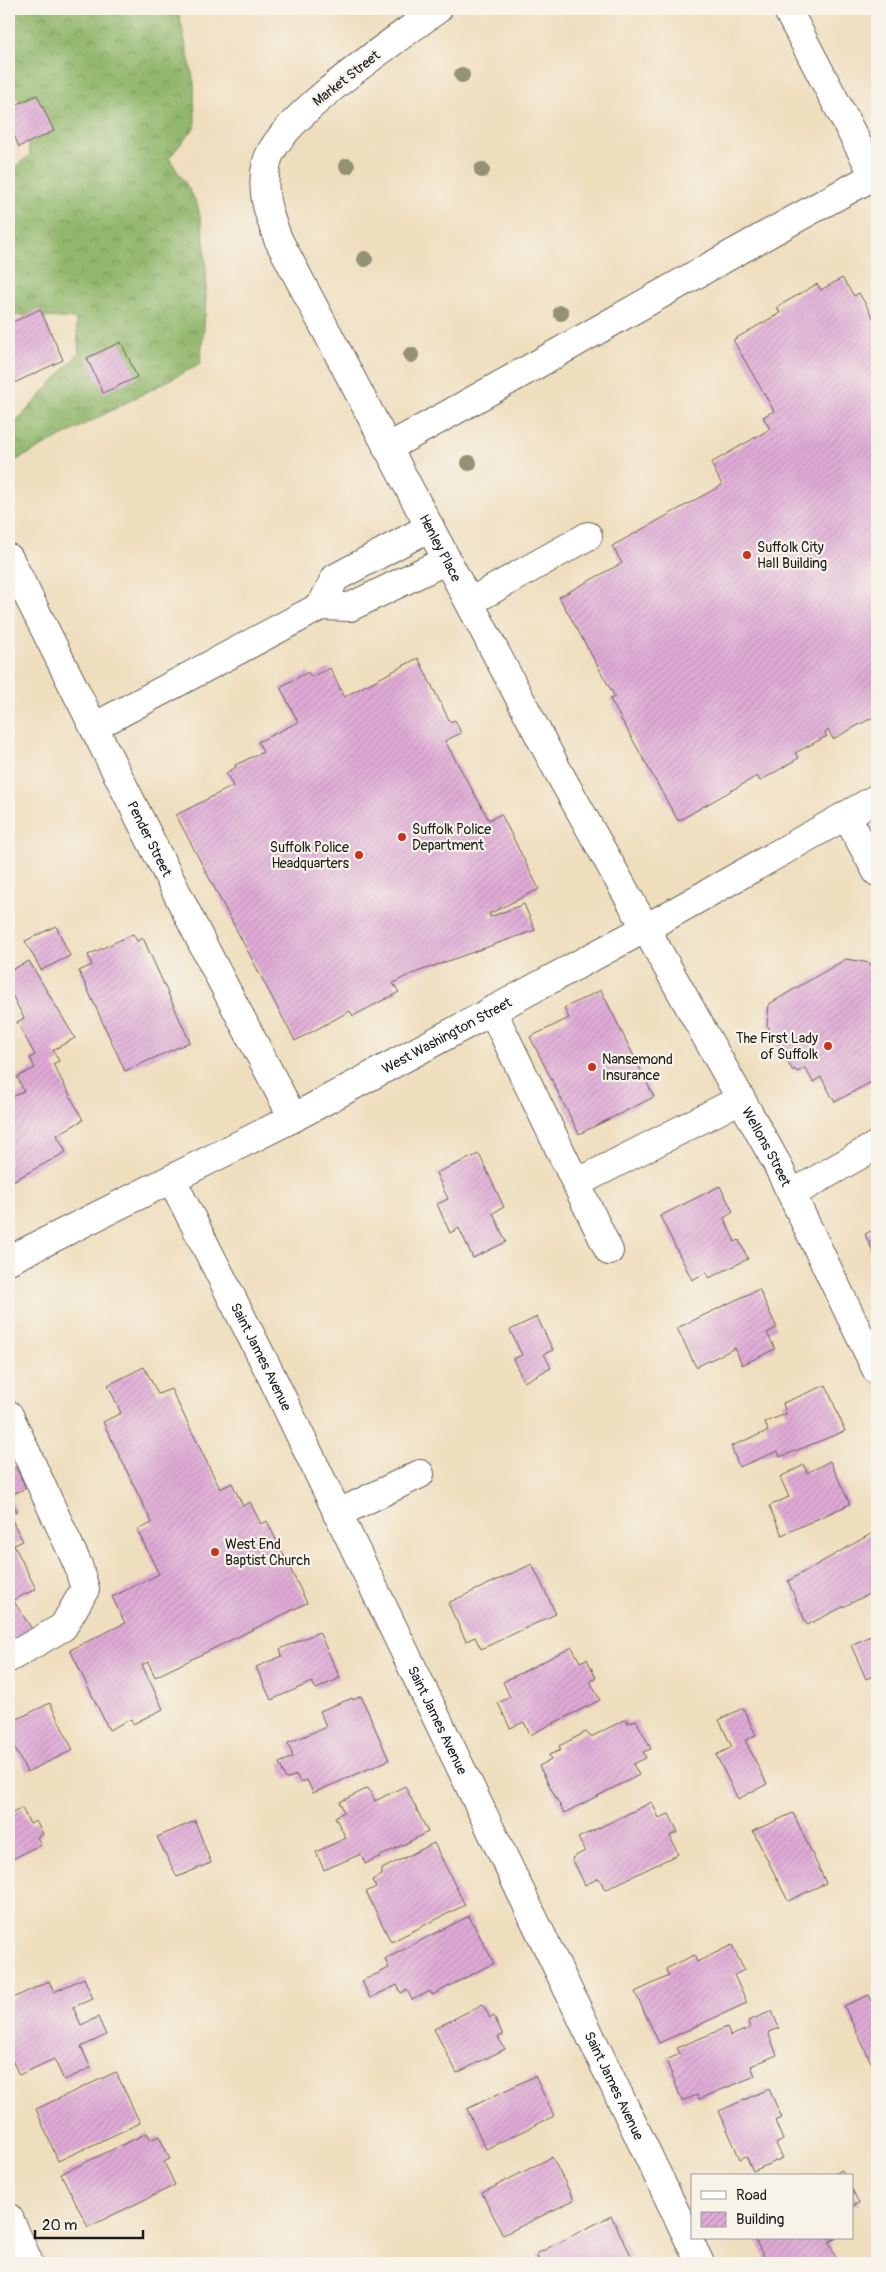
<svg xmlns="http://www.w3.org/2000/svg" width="886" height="2272" viewBox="0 0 886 2272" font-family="Pangolin,sans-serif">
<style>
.forest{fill:url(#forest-crowns);stroke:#566a44}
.building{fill:url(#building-hatch)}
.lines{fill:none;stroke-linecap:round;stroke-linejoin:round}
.minor-casing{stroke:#666055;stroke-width:30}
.major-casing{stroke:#666055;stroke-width:30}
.minor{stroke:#fff;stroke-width:28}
.major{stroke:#fff;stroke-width:28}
.tree{fill:#949275}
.poi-dot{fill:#c8321e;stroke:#f7f3e8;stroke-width:2}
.labels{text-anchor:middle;stroke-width:4.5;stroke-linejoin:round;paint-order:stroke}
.street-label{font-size:14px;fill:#1c1c1c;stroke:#f7f3e8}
.poi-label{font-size:14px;fill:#1c1c1c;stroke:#f7f3e8;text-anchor:start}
</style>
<defs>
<pattern id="forest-crowns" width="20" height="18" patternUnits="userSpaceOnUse" patternTransform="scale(1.25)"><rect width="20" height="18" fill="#91b76c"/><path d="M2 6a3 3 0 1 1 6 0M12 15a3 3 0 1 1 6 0" fill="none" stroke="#769458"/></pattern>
<pattern id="building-hatch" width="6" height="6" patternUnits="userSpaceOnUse" patternTransform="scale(1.25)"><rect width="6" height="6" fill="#dfaad6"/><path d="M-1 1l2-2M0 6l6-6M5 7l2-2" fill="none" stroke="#bf92b7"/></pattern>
</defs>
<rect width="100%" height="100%" fill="#f7f3e8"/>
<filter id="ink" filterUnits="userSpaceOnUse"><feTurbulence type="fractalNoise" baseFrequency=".02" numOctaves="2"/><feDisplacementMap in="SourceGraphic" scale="10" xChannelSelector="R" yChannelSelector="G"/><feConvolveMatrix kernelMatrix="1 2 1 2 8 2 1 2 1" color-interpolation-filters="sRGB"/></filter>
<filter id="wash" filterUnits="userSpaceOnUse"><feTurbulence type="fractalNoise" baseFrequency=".0096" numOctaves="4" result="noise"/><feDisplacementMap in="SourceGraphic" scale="20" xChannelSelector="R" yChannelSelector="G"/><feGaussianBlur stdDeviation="1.12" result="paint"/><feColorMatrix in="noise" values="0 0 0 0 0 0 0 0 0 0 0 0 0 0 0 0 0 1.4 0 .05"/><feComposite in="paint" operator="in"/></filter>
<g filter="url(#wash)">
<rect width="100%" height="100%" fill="#efdebe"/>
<path class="forest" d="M9,9h169l16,74 1,44 -26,31c8,14 25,35 29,50 13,51 8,105 2,156l-191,100v-40l11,-6 59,-65 -3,-34 -58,-4 -9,5v-148l21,-17 -12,-58 -9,1z"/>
<g id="blocks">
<g class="building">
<polygon points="37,95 54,131 19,147 9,124 9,108"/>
<polygon points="842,278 854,296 859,293 877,324 875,337 877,340 877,715 833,739 828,730 825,733 827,736 795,753 799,758 760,781 757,776 678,821 610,699 615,697 559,597 622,563 612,546 722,485 711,463 770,429 763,417 774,411 733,340 780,313 777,307 817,284 821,290"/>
<polygon points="40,309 63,360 10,385 9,324"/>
<polygon points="121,342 137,377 103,393 87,358"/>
<polygon points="9,647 14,658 9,660"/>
<polygon points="418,658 450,722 455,720 461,733 445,741 489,820 501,814 539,889 489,914 490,917 524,904 535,930 409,975 393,983 399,992 353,1016 350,1011 295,1041 176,815 233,786 226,773 236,767 235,765 263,752 258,742 298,722 280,687 308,672 311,677 330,668 344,697"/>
<polygon points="56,926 70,956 41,970 25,941"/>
<polygon points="133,934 137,941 143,938 190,1042 125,1071 79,971 92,965 88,955"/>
<polygon points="846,959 870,963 877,975 877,1093 871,1082 835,1102 821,1077 813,1082 805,1068 797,1072 795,1069 793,1071 767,1025 769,1004"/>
<polygon points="29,961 75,1038 53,1050 59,1061 53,1064 83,1120 57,1135 66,1152 9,1183 9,1099 24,1091 17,1077 35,1068 30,1058 35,1055 17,1022 24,1018 9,989 9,971"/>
<polygon points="601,990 654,1097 579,1134 530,1037 569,1018 564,1008"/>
<polygon points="479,1154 504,1207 493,1213 506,1242 473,1258 459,1228 450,1233 437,1204 448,1199 436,1173"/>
<polygon points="720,1186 733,1212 724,1218 735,1242 739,1240 748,1259 709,1278 707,1272 692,1280 660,1216"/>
<polygon points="877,1228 877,1260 865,1234"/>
<polygon points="759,1289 777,1328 767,1333 775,1349 742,1365 735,1348 696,1367 677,1328"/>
<polygon points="537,1317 553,1350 544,1354 551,1368 524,1382 513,1359 522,1355 510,1330"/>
<polygon points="144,1367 158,1394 171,1389 220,1489 232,1483 243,1506 250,1502 261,1524 267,1521 307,1603 155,1677 148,1662 142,1665 163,1709 133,1724 131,1719 109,1730 70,1650 125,1623 112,1597 159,1574 137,1530 152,1523 103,1422 121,1413 108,1385"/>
<polygon points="826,1385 845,1431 780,1457 778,1451 739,1467 731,1446 768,1431 765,1422 786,1414 783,1403"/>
<polygon points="830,1461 850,1504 782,1535 769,1506 789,1497 780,1477 804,1465 807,1473"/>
<polygon points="16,1467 26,1488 9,1496 17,1511 9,1515 23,1541 14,1545 36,1589 13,1600 32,1629 9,1641 9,1471"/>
<polygon points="876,1531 877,1590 807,1625 788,1581"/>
<polygon points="532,1564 556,1614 481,1649 475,1637 466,1641 448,1603"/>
<polygon points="319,1632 340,1678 316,1689 312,1682 271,1700 256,1667 282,1656 280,1649"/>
<polygon points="877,1633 877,1674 866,1679 851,1645"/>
<polygon points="572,1647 580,1662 587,1659 596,1678 590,1681 600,1700 530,1735 524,1722 510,1728 498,1703 510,1697 503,1682"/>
<polygon points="361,1696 389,1760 313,1793 307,1780 300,1783 297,1775 286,1779 279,1763 293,1757 288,1743 326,1727 320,1711 352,1698 353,1700"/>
<polygon points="50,1703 73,1750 27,1772 9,1737 9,1723"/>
<polygon points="743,1708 756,1735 745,1740 767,1784 738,1799 716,1755 732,1747 719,1720"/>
<polygon points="626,1719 628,1723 636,1720 651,1749 643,1752 646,1758 633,1764 639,1775 564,1813 539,1766 551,1760 549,1755 561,1750 559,1746 586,1732 591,1737"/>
<polygon points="405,1786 428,1832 365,1864 361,1854 324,1870 316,1852 346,1838 335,1817 344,1812 340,1802 368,1788 375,1801"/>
<polygon points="652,1802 659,1818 669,1814 678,1832 670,1836 678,1854 605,1890 599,1878 585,1885 572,1858 585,1851 578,1838"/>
<polygon points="22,1808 30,1824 36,1821 43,1834 37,1837 41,1844 9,1861 9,1815"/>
<polygon points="793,1813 826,1883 788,1901 753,1831"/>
<polygon points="195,1821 211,1863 177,1877 157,1837"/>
<polygon points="434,1843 465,1905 391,1942 366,1892 376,1887 372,1880 382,1875 382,1869"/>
<polygon points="469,1916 494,1963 432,1995 430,1991 412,2000 407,1990 401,1993 397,1985 370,1998 362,1981 389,1968 385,1959"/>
<polygon points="732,1945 744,1970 734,1975 747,2003 659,2043 635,1992 669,1976 666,1969 694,1955 697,1962"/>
<polygon points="84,1978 93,1999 73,2007 81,2025 98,2017 106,2035 81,2047 91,2068 64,2080 54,2059 19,2075 9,2053 9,2000 49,1981 54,1992"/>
<polygon points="869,1995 877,2012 877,2064 873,2066 844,2006"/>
<polygon points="483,2004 490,2018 494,2016 503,2035 498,2037 505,2049 457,2073 434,2029"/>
<polygon points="772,2011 779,2028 768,2032 777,2055 751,2066 755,2076 699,2099 697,2095 682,2101 666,2060 680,2054 677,2048 727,2027 730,2036 750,2028 748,2021"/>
<polygon points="116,2072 140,2123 58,2161 36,2109"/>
<polygon points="535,2076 554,2116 486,2149 467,2109"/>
<polygon points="769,2089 782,2118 775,2121 783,2140 776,2144 783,2158 753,2171 746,2156 740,2159 719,2111"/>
<polygon points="147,2133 151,2140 159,2136 170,2159 164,2162 175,2185 88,2227 61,2174"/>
<polygon points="552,2157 574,2200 503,2235 482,2193"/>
<polygon points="842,2170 845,2176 831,2176"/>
<polygon points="852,2189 859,2203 852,2206"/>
<polygon points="611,2216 632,2257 621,2263 540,2263 536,2254"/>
<polygon points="758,2238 836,2238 829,2242 837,2259 828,2263 767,2263 755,2239"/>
</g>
</g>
</g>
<g filter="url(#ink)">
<use href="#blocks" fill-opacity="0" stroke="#666055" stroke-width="1"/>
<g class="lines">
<g class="minor-casing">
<g id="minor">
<path id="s1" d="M438,9c-38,28 -161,110 -171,153 -7,28 1,51 11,77l281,534 217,389 101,209"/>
<polyline points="787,9 877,181"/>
<path d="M387,448c163,-89 323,-184 487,-272"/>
<path id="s2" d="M9,558l195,389 89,171"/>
<polyline points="470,602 588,536"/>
<polyline points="321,606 335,578 430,527"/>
<polyline points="94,727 321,606 350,607 447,560"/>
<polyline points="846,815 877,872"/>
<polyline points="492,1010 609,1251"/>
<path id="s3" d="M172,1180l98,193 430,890"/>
<polyline points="577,1183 741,1099"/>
<polyline points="792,1194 877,1145"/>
<polyline points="9,1415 78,1565 85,1589 63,1627 9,1658"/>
<polyline points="337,1514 420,1474"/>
<polyline points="9,2218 29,2263"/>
</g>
</g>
<g class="major-casing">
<g id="major">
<path id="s4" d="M9,1260l284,-142 353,-190 231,-130"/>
</g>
</g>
<use href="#minor" class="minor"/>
<use href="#major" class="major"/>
</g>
<g class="tree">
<circle cx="462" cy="75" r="8"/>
<circle cx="347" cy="166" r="8"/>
<circle cx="482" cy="170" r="8"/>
<circle cx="365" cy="259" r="8"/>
<circle cx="561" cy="313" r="8"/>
<circle cx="411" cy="355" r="8"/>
<circle cx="469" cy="463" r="8"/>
</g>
</g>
<g class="poi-dot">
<circle cx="747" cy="555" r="5"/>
<circle cx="402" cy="837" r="5"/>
<circle cx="359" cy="855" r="5"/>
<circle cx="828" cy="1046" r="5"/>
<circle cx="592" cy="1067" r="5"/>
<circle cx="215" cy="1552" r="5"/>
</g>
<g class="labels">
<g class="street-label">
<text transform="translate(346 78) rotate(-38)" y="5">Market Street</text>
<text dy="5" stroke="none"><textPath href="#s1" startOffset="660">Henley Place</textPath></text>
<text dy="5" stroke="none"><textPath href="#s2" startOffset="314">Pender Street</textPath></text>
<text dy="5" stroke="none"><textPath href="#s4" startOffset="492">West Washington Street</textPath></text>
<text dy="5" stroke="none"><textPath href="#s1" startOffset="1342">Wellons Street</textPath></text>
<text dy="5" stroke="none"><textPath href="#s3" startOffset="198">Saint James Avenue</textPath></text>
<text dy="5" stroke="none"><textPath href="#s3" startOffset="602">Saint James Avenue</textPath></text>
<text dy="5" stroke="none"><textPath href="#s3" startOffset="1008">Saint James Avenue</textPath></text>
</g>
<g class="poi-label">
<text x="757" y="552">Suffolk City<tspan x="757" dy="16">Hall Building</tspan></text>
<text x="412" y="834">Suffolk Police<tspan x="412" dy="16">Department</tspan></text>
<text x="349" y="852" text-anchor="end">Suffolk Police<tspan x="349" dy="16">Headquarters</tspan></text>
<text x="818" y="1043" text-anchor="end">The First Lady<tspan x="818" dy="16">of Suffolk</tspan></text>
<text x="602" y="1064">Nansemond<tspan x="602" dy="16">Insurance</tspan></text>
<text x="225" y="1549">West End<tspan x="225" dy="16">Baptist Church</tspan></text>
</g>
</g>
<rect width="886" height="2272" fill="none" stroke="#f7f3e8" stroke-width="30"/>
<rect x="691" y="2174" width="162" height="65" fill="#f7f3e8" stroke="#9f9d96"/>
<rect x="701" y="2191" width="25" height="8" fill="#ffffff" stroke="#9f9d96"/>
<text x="736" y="2200" font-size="15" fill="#1c1c1c">Road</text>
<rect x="701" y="2212" width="25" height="15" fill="url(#building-hatch)" stroke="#9f9d96"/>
<text x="736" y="2224" font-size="15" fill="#1c1c1c">Building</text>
<path d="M35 2230v8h108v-8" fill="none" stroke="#1c1c1c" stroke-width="2.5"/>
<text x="42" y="2230" font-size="15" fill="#1c1c1c" stroke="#f7f3e8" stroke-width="4" paint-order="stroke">20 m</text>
</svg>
